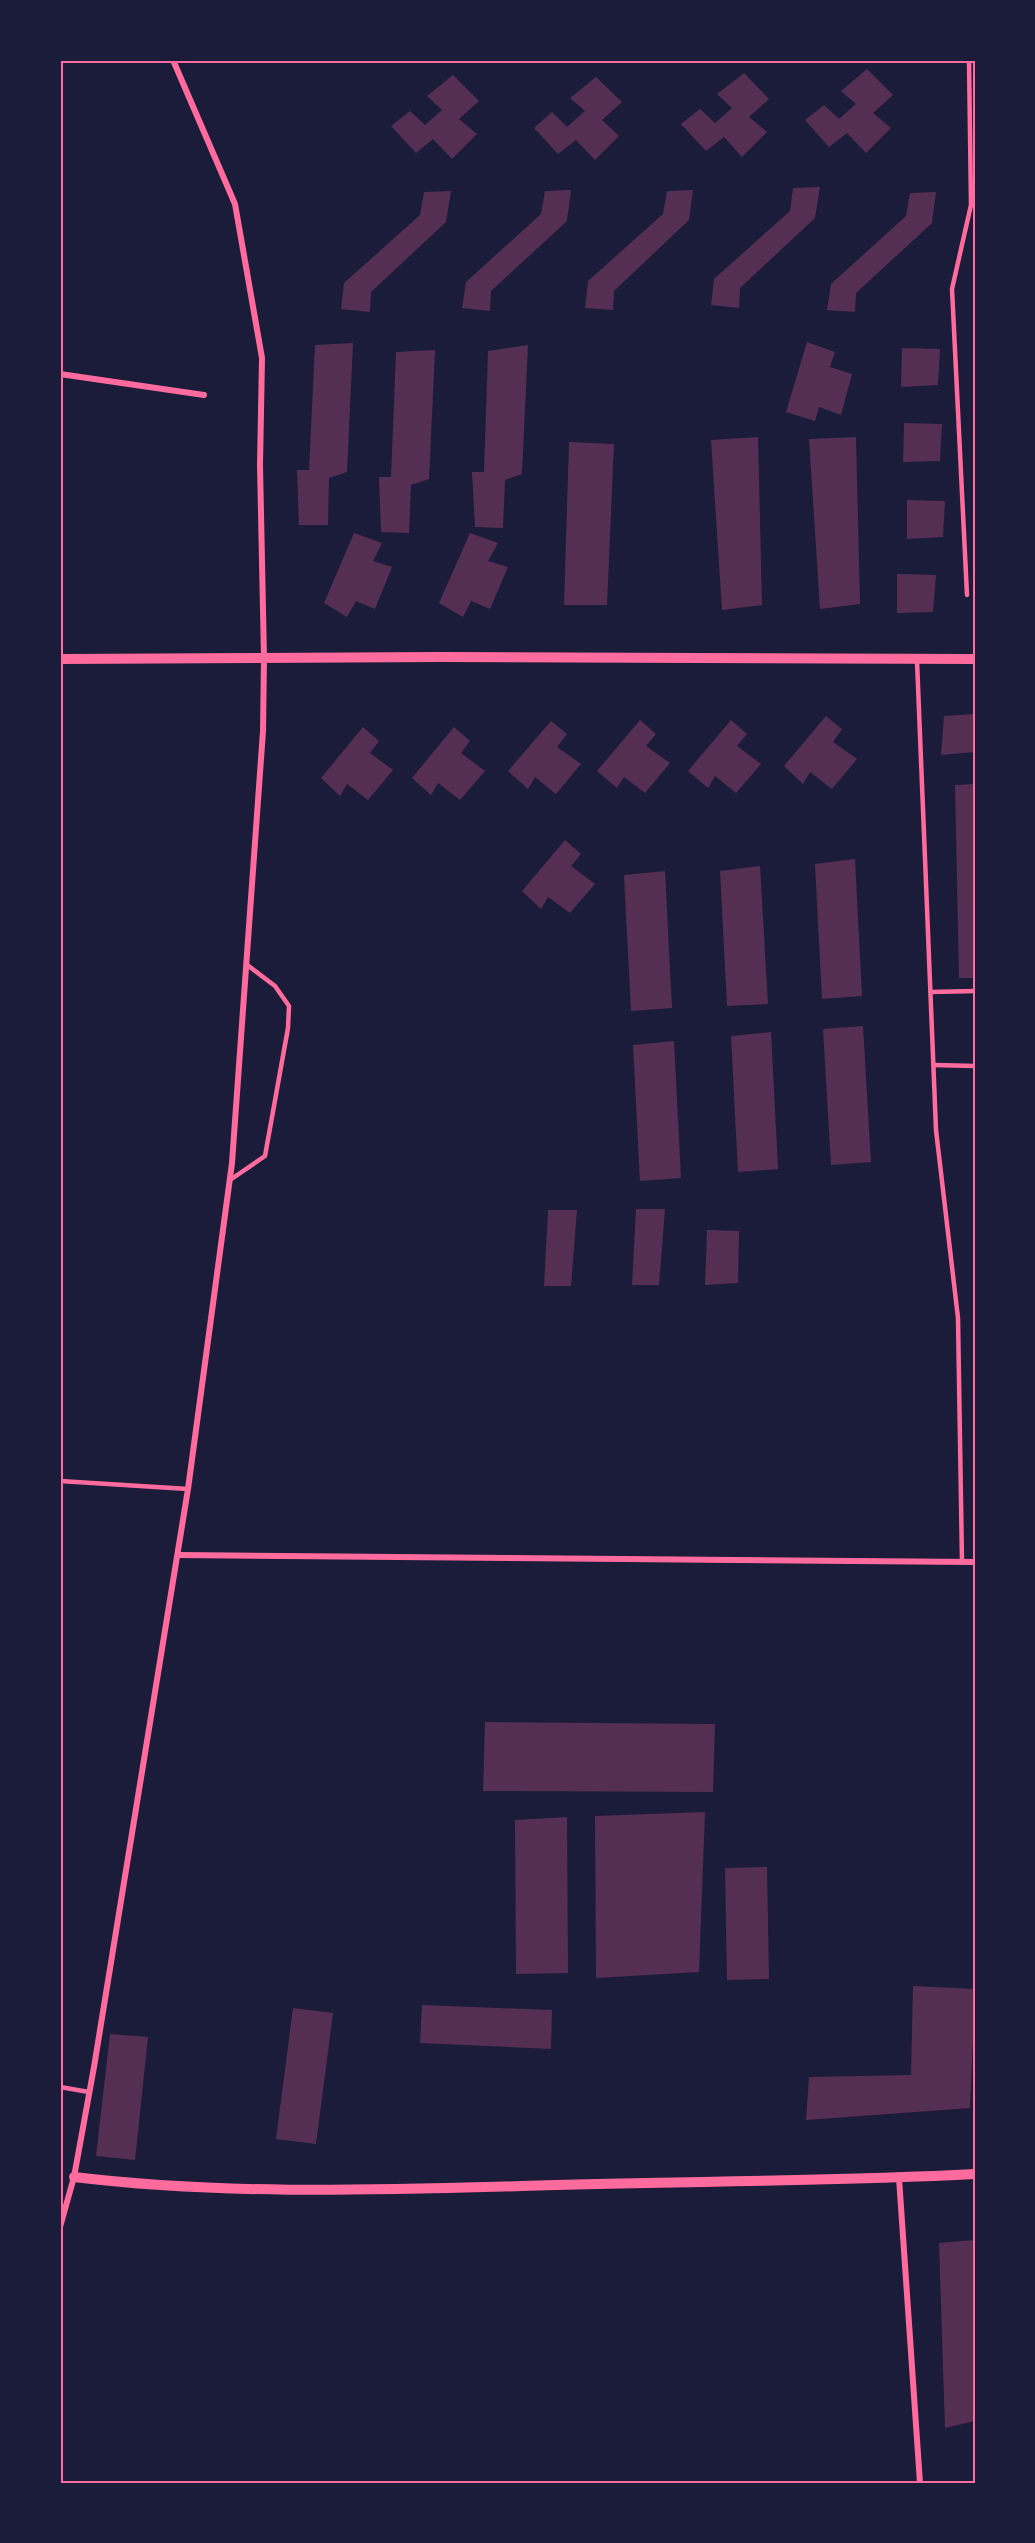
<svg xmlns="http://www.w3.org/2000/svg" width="1035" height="2543" viewBox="0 0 1035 2543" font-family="'PT Sans',sans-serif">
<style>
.building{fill:#542f53}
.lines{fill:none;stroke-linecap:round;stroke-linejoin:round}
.service{stroke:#ff6b9d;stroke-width:4.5}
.minor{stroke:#ff6b9d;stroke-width:6}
.tertiary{stroke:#ff6b9d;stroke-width:10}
.neatline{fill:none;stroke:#ff6b9d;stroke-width:2}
</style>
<rect width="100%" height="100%" fill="#1b1b3a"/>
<g class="building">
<polygon points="867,69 893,95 873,113 891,128 866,153 847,133 829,147 805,120 824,105 839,119 856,104 841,91"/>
<polygon points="744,73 769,99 749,117 767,132 742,157 724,137 706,151 681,124 700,109 715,123 732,108 717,94"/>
<polygon points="453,75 479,101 459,119 477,134 452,159 433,139 416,153 391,126 410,111 425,125 442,110 427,96"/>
<polygon points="596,77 622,102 602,120 619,136 595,160 576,140 558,154 534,128 552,112 567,127 585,111 570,98"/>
<polygon points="820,187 815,218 740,288 739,308 711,305 714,279 790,211 793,188"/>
<polygon points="571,190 567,221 491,291 490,311 462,308 466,282 541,214 545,191"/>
<polygon points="693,190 689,220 614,291 613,310 585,308 588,281 663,214 667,191"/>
<polygon points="451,191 446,222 371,292 370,312 341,309 344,283 420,215 424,192"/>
<polygon points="936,192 932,223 856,293 855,312 827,310 831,284 906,216 910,193"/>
<polygon points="807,342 835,352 830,367 852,374 841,415 819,407 815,421 786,412"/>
<polygon points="353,343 347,472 329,478 328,525 299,525 297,470 309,470 315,345"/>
<polygon points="528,345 522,474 505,480 503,528 475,527 472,472 484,472 488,351"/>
<polygon points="902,348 940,349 938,385 901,387"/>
<polygon points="435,350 429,479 411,485 409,533 381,532 379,477 391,477 396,352"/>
<polygon points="904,423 942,424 940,461 903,462"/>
<polygon points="758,437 762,605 722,610 711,440"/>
<polygon points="856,437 860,604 820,609 809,439"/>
<polygon points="569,442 614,444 607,605 564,605"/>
<polygon points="907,500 945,501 943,537 907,539"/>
<polygon points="354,533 382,543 373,561 392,567 375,609 356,601 347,617 324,603"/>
<polygon points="470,533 498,543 488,561 508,567 490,609 471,601 463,617 439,603"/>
<polygon points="897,574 936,575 933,612 897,613"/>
<polygon points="975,714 975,752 941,755 944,716"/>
<polygon points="826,716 842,729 833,742 857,759 832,789 810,772 803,784 784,766"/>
<polygon points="640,720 656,734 646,746 670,763 645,793 624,777 617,788 597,771"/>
<polygon points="731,720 747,734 737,746 761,764 736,793 715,776 708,788 688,771"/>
<polygon points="551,721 567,734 557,747 581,764 556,794 535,777 528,789 508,771"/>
<polygon points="363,727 379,741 370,753 393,770 368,800 347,784 340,796 321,778"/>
<polygon points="454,727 470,741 461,753 485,771 460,800 438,783 431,795 412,778"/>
<polygon points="975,784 975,978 959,978 955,785"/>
<polygon points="565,840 581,854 571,866 595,884 570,913 548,897 541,909 522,891"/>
<polygon points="855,859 862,996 822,999 815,864"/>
<polygon points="760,866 768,1004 727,1006 720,871"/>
<polygon points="665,871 672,1008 631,1011 624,875"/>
<polygon points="863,1026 871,1162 831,1165 823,1029"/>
<polygon points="771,1032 778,1169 738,1172 731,1036"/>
<polygon points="674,1041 681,1178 640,1181 633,1045"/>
<polygon points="636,1209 665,1209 659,1285 632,1285"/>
<polygon points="548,1210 577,1210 571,1286 544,1286"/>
<polygon points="707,1230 739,1231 738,1283 705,1285"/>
<polygon points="485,1722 715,1724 713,1792 483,1791"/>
<polygon points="705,1812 699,1972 596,1978 595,1816"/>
<polygon points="567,1817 568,1973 516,1974 515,1820"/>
<polygon points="767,1867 769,1979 727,1980 725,1868"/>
<polygon points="913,1986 975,1989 970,2108 806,2120 809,2077 911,2075"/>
<polygon points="422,2005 552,2010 551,2049 420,2043"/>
<polygon points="293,2008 333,2013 316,2144 276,2139"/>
<polygon points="110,2034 148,2037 135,2160 96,2156"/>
<polygon points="975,2240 975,2421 945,2428 939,2243"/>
</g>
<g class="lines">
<g class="service">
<polyline points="532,60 631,60"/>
<polyline points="967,595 952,289 971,205 969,60"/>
<polyline points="917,661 936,1130 958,1318 962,1562"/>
<polyline points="931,992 975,991"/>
<polyline points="934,1065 975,1066"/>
<polyline points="230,1180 265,1156 288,1028 289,1006 275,986 246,964"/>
<polyline points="60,1481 188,1489"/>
<polyline points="60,2087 89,2092"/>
</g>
<g class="minor">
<polyline points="60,374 204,395"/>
<polyline points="179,1555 975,1562"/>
<polyline points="899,2178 920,2483"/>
<polyline points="60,2227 74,2177 94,2067 188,1489 232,1163 263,731 264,658 260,465 262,358 235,204 173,60"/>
</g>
<g class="tertiary">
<polyline points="60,659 441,657 975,659"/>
<path d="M74,2177c148,18 299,13 448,9 151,-5 302,-4 453,-12"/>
</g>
</g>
<rect width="1035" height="2543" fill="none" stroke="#1b1b3a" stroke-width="123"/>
<rect x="62" y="62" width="912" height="2420" class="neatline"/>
</svg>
